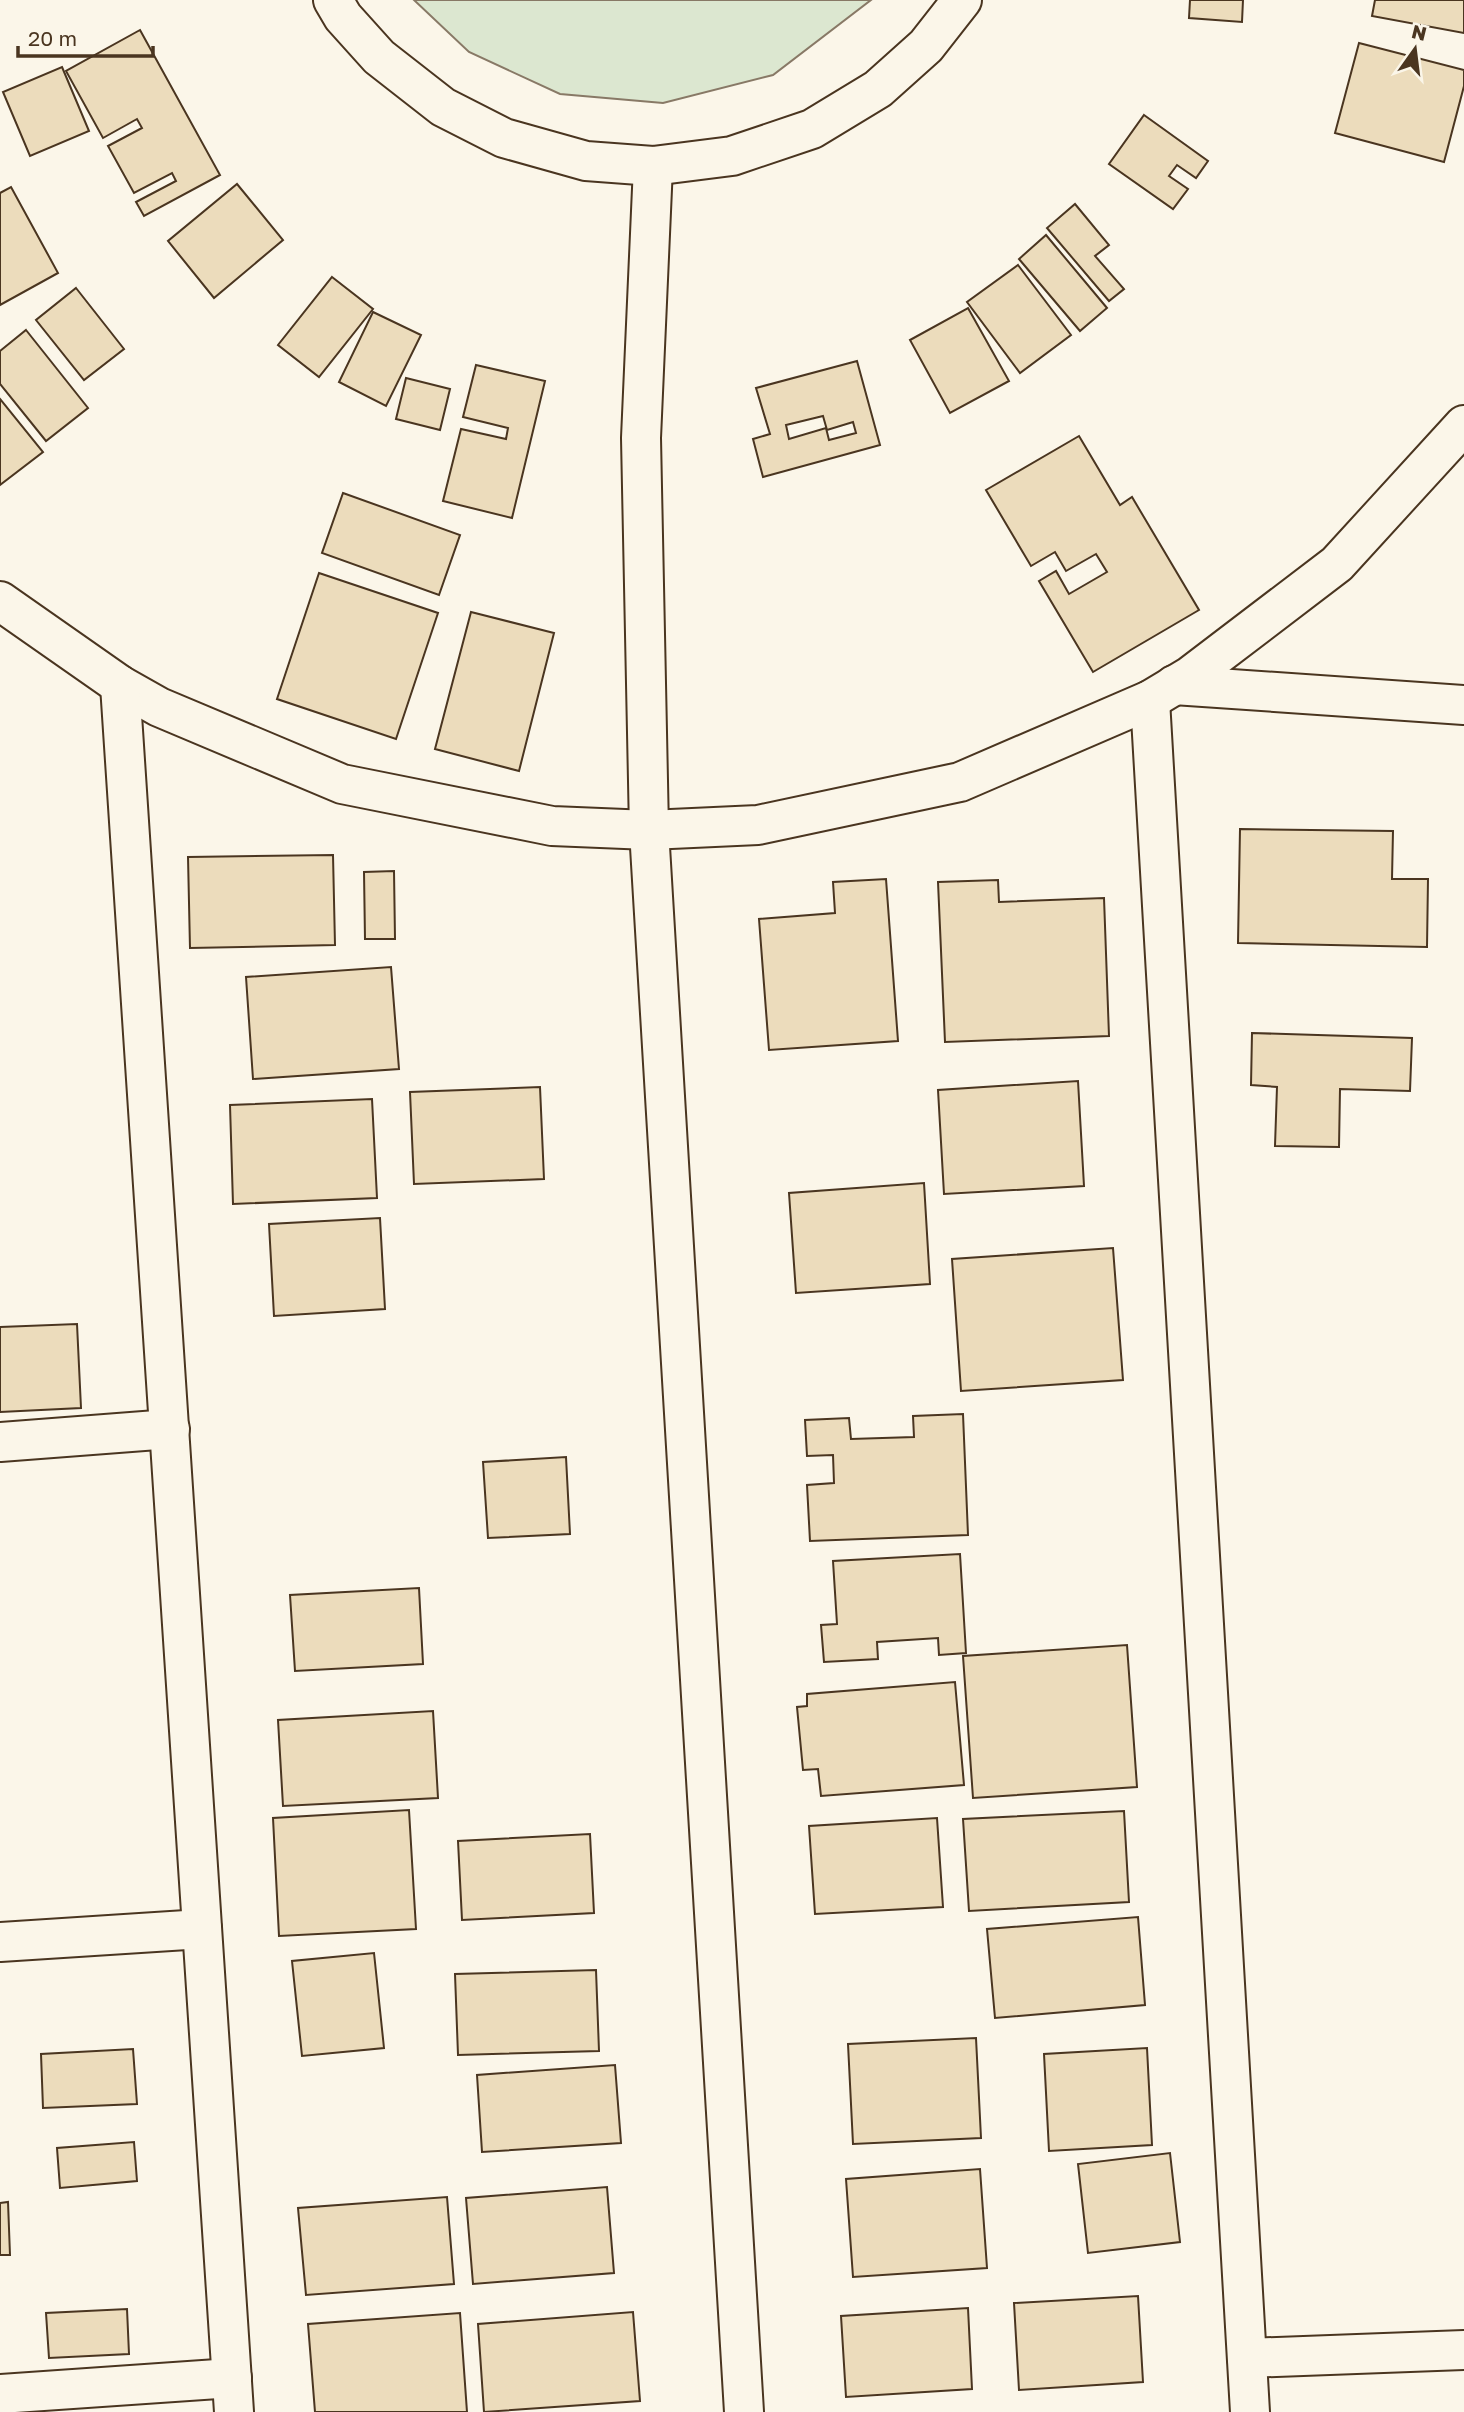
<svg xmlns="http://www.w3.org/2000/svg" width="1464" height="2412" viewBox="0 0 1464 2412" font-family="'Golos Text',sans-serif">
<style>
.green{fill:#dce7d0;stroke:#887966;stroke-width:2}
.building{fill:#ecdcbc;stroke:#4a3520;stroke-width:2;fill-rule:evenodd}
.lines{fill:none;stroke-linecap:round;stroke-linejoin:round}
.minor-casing{stroke:#4a3520;stroke-width:42}
.minor{stroke:#fbf6e9;stroke-width:38}
</style>
<rect width="100%" height="100%" fill="#fbf6e9"/>
<polygon class="green" points="414,0 871,0 773,75 663,103 560,94 469,52"/>
<g class="building">
<polygon points="1190,0 1243,0 1242,22 1189,18"/>
<polygon points="1375,0 1464,0 1464,33 1372,16"/>
<polygon points="140,30 220,175 144,216 136,202 176,181 172,173 134,193 108,146 142,128 137,119 103,138 66,71"/>
<polygon points="1359,43 1464,70 1464,86 1444,162 1335,133"/>
<polygon points="62,67 89,131 30,156 3,92"/>
<polygon points="1144,115 1208,161 1196,178 1177,165 1169,176 1188,189 1173,209 1109,164"/>
<polygon points="237,184 283,240 214,298 168,241"/>
<polygon points="11,187 58,273 0,305 0,193"/>
<polygon points="1075,204 1109,245 1095,256 1124,289 1109,301 1047,228"/>
<polygon points="1046,235 1107,308 1080,331 1019,259"/>
<polygon points="1018,265 1071,335 1020,373 967,302"/>
<polygon points="332,277 373,309 319,377 278,345"/>
<polygon points="76,288 124,349 84,380 36,320"/>
<polygon points="968,308 1009,381 950,413 910,340"/>
<polygon points="373,312 421,335 386,406 339,382"/>
<polygon points="26,330 88,408 46,441 0,384 0,351"/>
<path d="M857,361l23,84 -117,32 -10,-38 17,-5 -14,-46zM823,416l4,14 26,-8 3,11 -27,7 -3,-12 -37,11 -3,-14z"/>
<polygon points="476,365 545,381 512,518 443,501 461,429 506,439 508,428 463,417"/>
<polygon points="406,378 450,389 440,430 396,419"/>
<polygon points="0,399 43,452 0,485"/>
<polygon points="1079,436 1120,505 1132,497 1199,610 1093,672 1039,581 1056,571 1069,594 1107,572 1096,554 1066,571 1055,552 1031,566 986,490"/>
<polygon points="343,493 460,535 439,595 322,553"/>
<polygon points="319,573 438,613 396,739 277,699"/>
<polygon points="471,612 554,633 519,771 435,749"/>
<polygon points="1240,829 1393,831 1392,879 1428,879 1427,947 1238,943"/>
<polygon points="333,855 335,945 190,948 188,857"/>
<polygon points="394,871 395,939 365,939 364,872"/>
<polygon points="886,879 898,1041 769,1050 759,919 835,913 833,882"/>
<polygon points="998,880 999,902 1104,898 1109,1036 945,1042 938,882"/>
<polygon points="391,967 399,1069 253,1079 246,977"/>
<polygon points="1252,1033 1412,1038 1410,1091 1340,1089 1339,1147 1275,1146 1277,1087 1251,1085"/>
<polygon points="1078,1081 1084,1186 944,1194 938,1090"/>
<polygon points="540,1087 544,1179 414,1184 410,1092"/>
<polygon points="372,1099 377,1198 233,1204 230,1105"/>
<polygon points="924,1183 930,1284 796,1293 789,1193"/>
<polygon points="380,1218 385,1309 274,1316 269,1224"/>
<polygon points="1113,1248 1123,1380 961,1391 952,1259"/>
<polygon points="77,1324 81,1408 0,1412 0,1327"/>
<polygon points="963,1414 968,1535 810,1541 807,1485 834,1483 833,1455 807,1456 805,1420 849,1418 851,1439 914,1437 913,1416"/>
<polygon points="566,1457 570,1534 488,1538 483,1462"/>
<polygon points="960,1554 966,1653 939,1655 938,1638 877,1642 878,1659 824,1662 821,1625 837,1624 833,1561"/>
<polygon points="419,1588 423,1664 295,1671 290,1595"/>
<polygon points="1127,1645 1137,1787 973,1798 963,1656"/>
<polygon points="955,1682 964,1785 821,1796 818,1769 803,1770 797,1707 807,1706 807,1694"/>
<polygon points="433,1711 438,1798 283,1806 278,1720"/>
<polygon points="409,1810 416,1929 279,1936 273,1818"/>
<polygon points="1124,1811 1129,1902 969,1911 963,1819"/>
<polygon points="937,1818 943,1907 815,1914 809,1826"/>
<polygon points="590,1834 594,1913 462,1920 458,1841"/>
<polygon points="1138,1917 1145,2005 995,2018 987,1929"/>
<polygon points="374,1953 384,2048 302,2056 292,1961"/>
<polygon points="596,1970 599,2051 458,2055 455,1974"/>
<polygon points="976,2038 981,2138 853,2144 848,2044"/>
<polygon points="1147,2048 1152,2145 1049,2151 1044,2054"/>
<polygon points="133,2049 137,2104 43,2108 41,2054"/>
<polygon points="615,2065 621,2143 482,2152 477,2075"/>
<polygon points="134,2142 137,2181 60,2188 57,2148"/>
<polygon points="1170,2153 1180,2242 1088,2253 1078,2164"/>
<polygon points="980,2169 987,2268 853,2277 846,2179"/>
<polygon points="607,2187 614,2273 473,2284 466,2198"/>
<polygon points="447,2197 454,2284 306,2295 298,2208"/>
<polygon points="8,2202 10,2255 0,2255 0,2203"/>
<polygon points="1138,2296 1143,2382 1019,2390 1014,2303"/>
<polygon points="968,2308 972,2389 846,2397 841,2316"/>
<polygon points="127,2309 129,2354 49,2358 46,2313"/>
<polygon points="633,2312 640,2401 484,2412 478,2324"/>
<polygon points="460,2313 467,2412 315,2412 308,2324"/>
</g>
<g class="lines">
<g class="minor-casing">
<g id="minor">
<polyline points="333,0 343,17 379,57 443,107 504,138 586,161 653,166 732,156 812,129 878,89 926,46 962,0"/>
<polyline points="653,166 641,438 649,830 744,2412"/>
<polyline points="0,601 120,685 159,707 342,784 552,826 649,830 758,825 960,782 1150,700 1190,676 1337,564 1464,425"/>
<polyline points="120,685 234,2412"/>
<polyline points="1174,685 1464,705"/>
<polyline points="1150,700 1250,2412"/>
<polyline points="0,1442 170,1429"/>
<polyline points="0,1942 202,1929"/>
<polyline points="1247,2358 1464,2350"/>
<polyline points="0,2394 232,2378"/>
</g>
</g>
<use href="#minor" class="minor"/>
</g>
<g transform="translate(1415 49) rotate(14)" stroke="#fbf6e9" stroke-width="5" paint-order="stroke">
<path d="M0-5L12 26L0 18L-12 26Z" fill="#4a3520"/>
<text y="-10" font-size="19" font-weight="bold" text-anchor="middle" fill="#4a3520">N</text>
</g>
<path d="M18 46v10h135v-10" fill="none" stroke="#4a3520" stroke-width="3.5"/>
<text x="28" y="46" font-size="21" fill="#4a3520" stroke="#fbf6e9" stroke-width="5" paint-order="stroke">20 m</text>
</svg>
